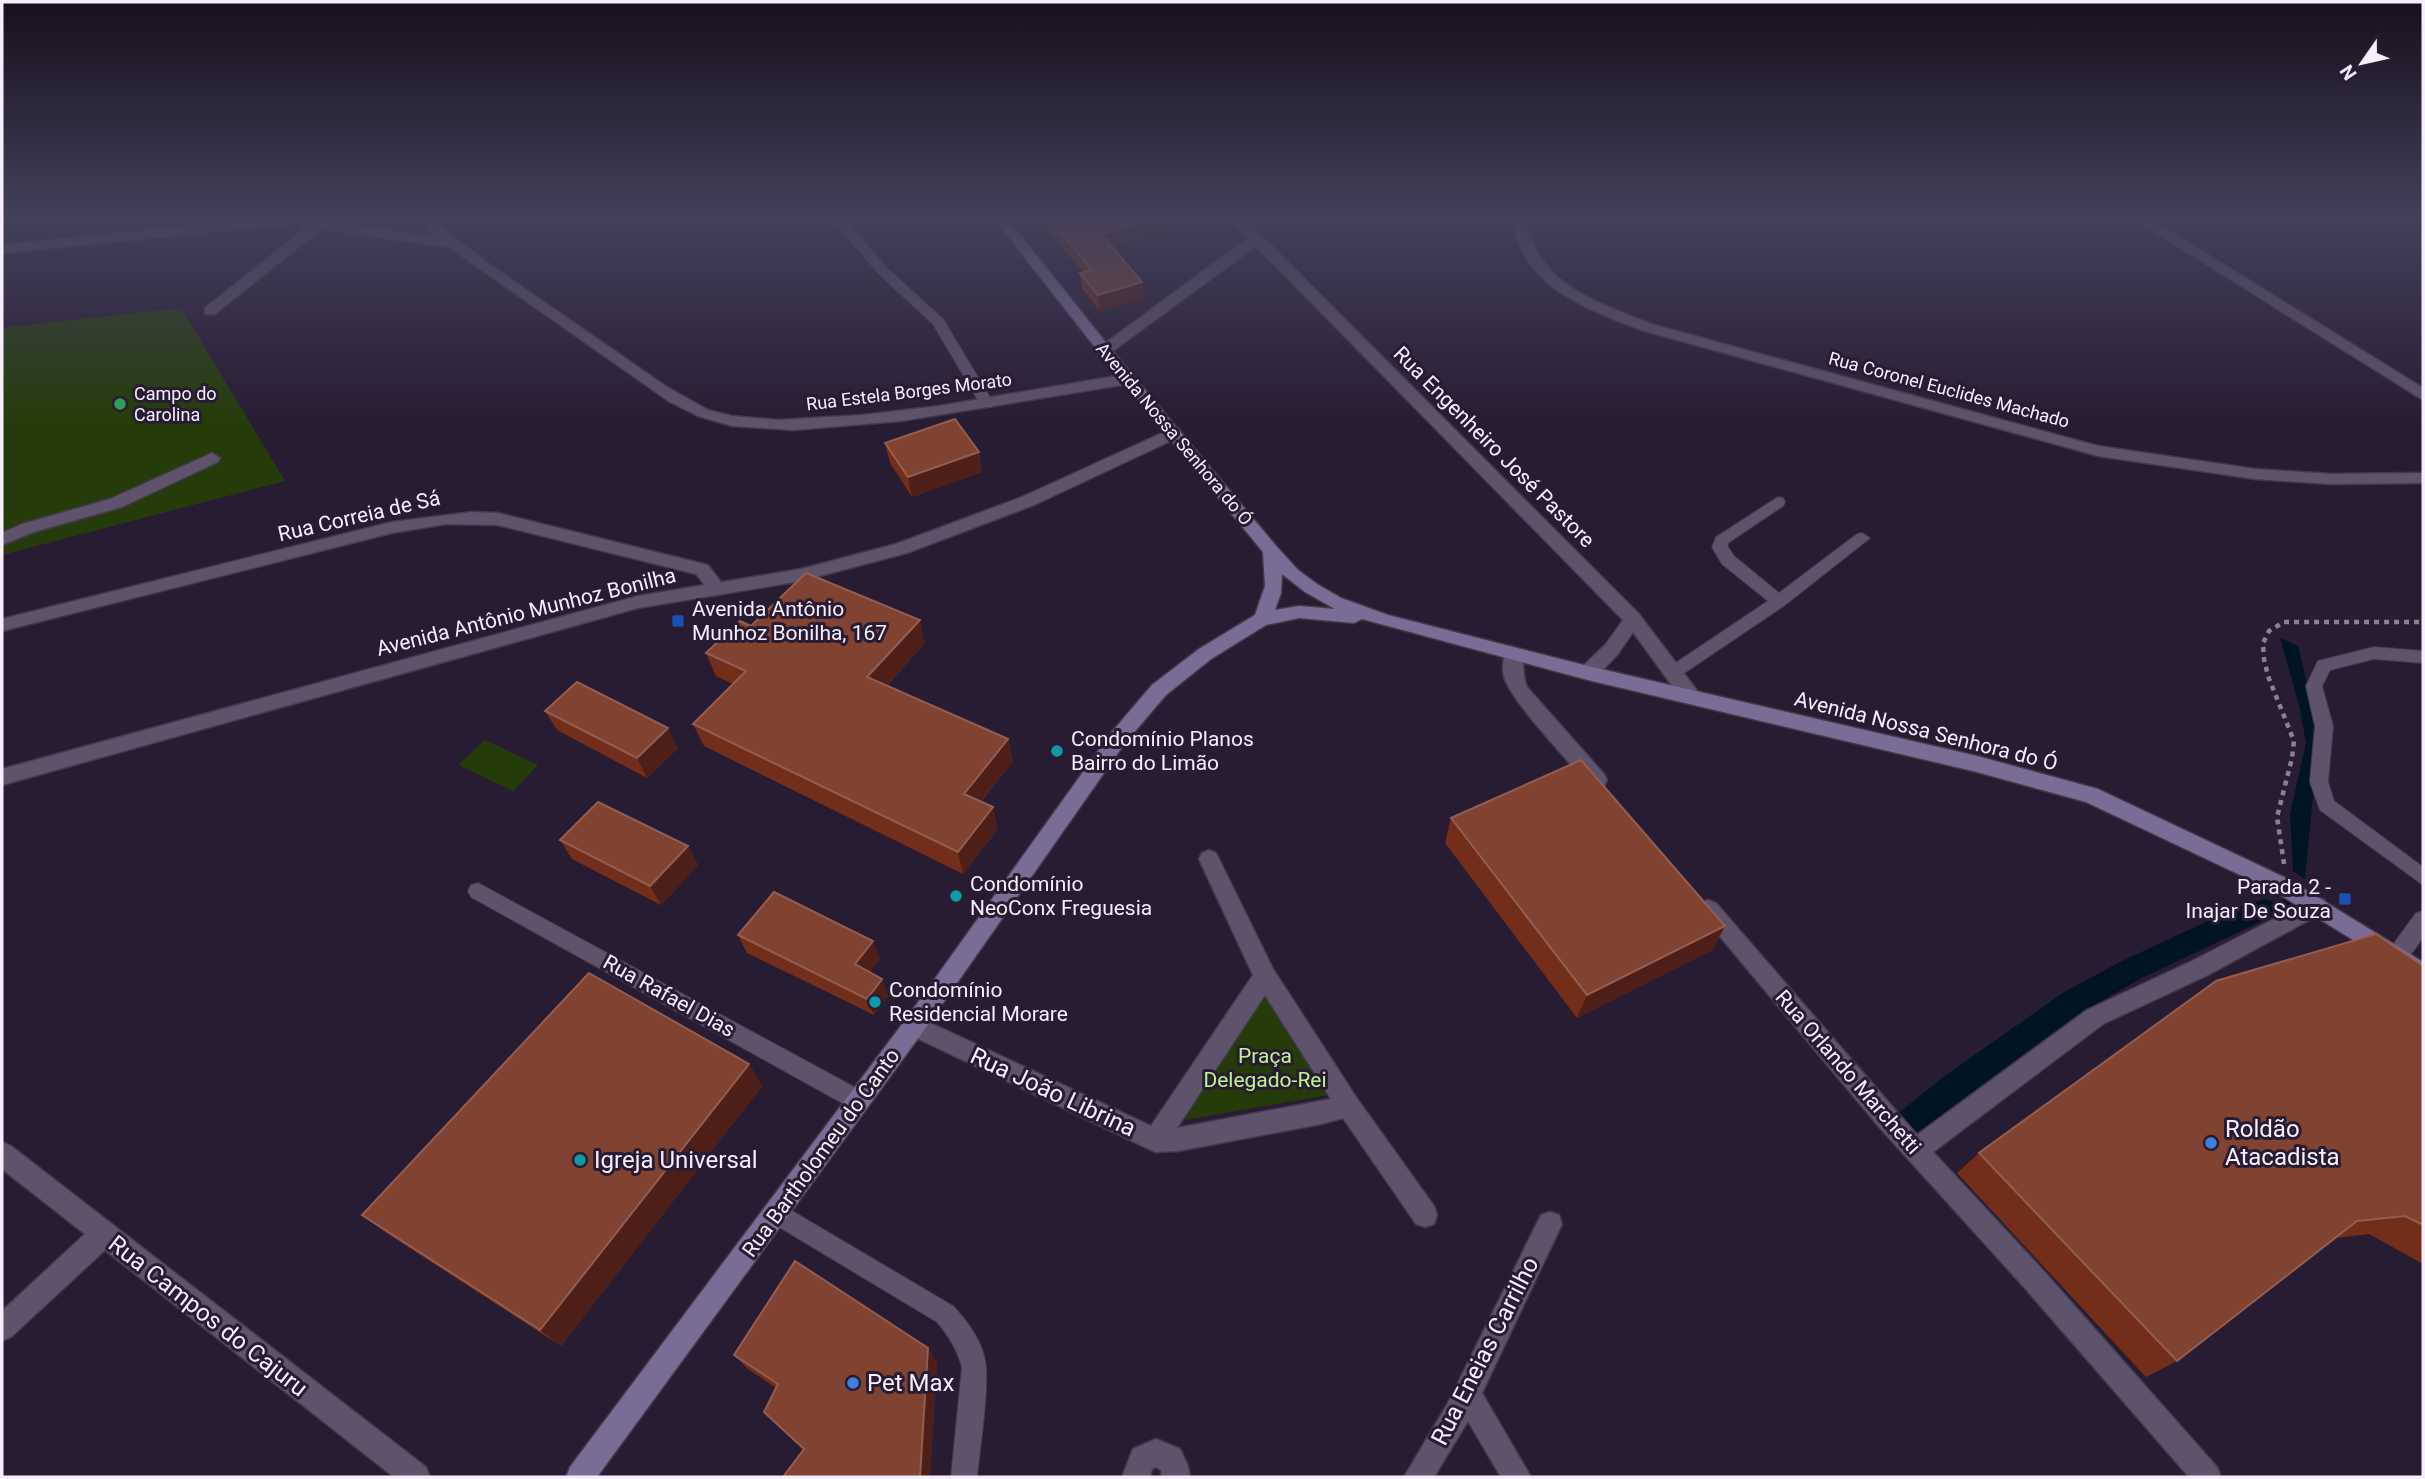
<svg xmlns="http://www.w3.org/2000/svg" width="2425" height="1479" viewBox="0 0 2425 1479" font-family="Roboto,sans-serif">
<style>
.green{fill:#253c0a}
.water{fill:#011424}
.lines{fill:none;stroke-linecap:round;stroke-linejoin:round}
.stream{stroke:#011424;stroke-width:8}
.service-casing{stroke:#43394b;stroke-width:2}
.minor-casing{stroke:#43394b;stroke-width:3}
.tertiary-casing{stroke:#43394b;stroke-width:3}
.secondary-casing{stroke:#43394b;stroke-width:3}
.path{stroke:#8c8194;stroke-width:4.5;stroke-dasharray:5 5;stroke-linecap:butt}
.service{fill:#5f526b;fill-rule:evenodd}
.minor{fill:#5f526b;fill-rule:evenodd}
.tertiary{fill:#5f526b;fill-rule:evenodd}
.secondary{fill:#7a6d95;fill-rule:evenodd}
.wall{fill:#722e18}
.shaded-wall{fill:#4e1e18}
.building{fill:#804331;stroke:#935e51;stroke-width:2}
.leisure-dot{fill:#2e9e5b;stroke:#281c32;stroke-width:2.5}
.transit-dot{fill:#1a4fb4;stroke:#281c32;stroke-width:2.5}
.culture-dot{fill:#0f9aa8;stroke:#281c32;stroke-width:2.5}
.shop-dot{fill:#3f7fe0;stroke:#281c32;stroke-width:2.5}
.labels{text-anchor:middle;stroke-width:6;stroke-linejoin:round;paint-order:stroke}
.far-street-label{font-size:18px;fill:#f6eefd;stroke:#281c32}
.far-poi-label{font-size:18px;fill:#f6eefd;stroke:#281c32;text-anchor:start}
.street-label{font-size:21px;fill:#f6eefd;stroke:#281c32}
.poi-label{font-size:21px;fill:#f6eefd;stroke:#281c32;text-anchor:start}
.park-label{font-size:21px;fill:#bff390;stroke:#281c32}
.near-street-label{font-size:24px;fill:#f6eefd;stroke:#281c32}
.near-poi-label{font-size:24px;fill:#f6eefd;stroke:#281c32;text-anchor:start}
</style>
<rect width="100%" height="100%" fill="#281c32"/>
<g class="green">
<polygon points="181,308 285,481 2,555 2,328"/>
<polygon points="485,740 538,765 513,791 458,765"/>
<polygon points="1266,997 1328,1095 1184,1120 1256,1009"/>
</g>
<g class="water">
<polygon points="2280,638 2298,646 2319,733 2305,879 2293,871 2290,814 2306,743 2300,709"/>
<polygon points="2266,899 2287,909 2140,979 2079,1014 1909,1139 1890,1120 1942,1078 2064,992 2120,962 2240,906"/>
</g>
<g class="lines">
<polyline class="stream" points="2270,909 2287,902"/>
<g class="service-casing">
<g id="service">
<polygon points="830,217 843,217 887,268 943,319 994,404 992,407 982,407 933,324 879,274"/>
<polygon points="1778,497 1783,498 1785,502 1783,506 1728,543 1728,547 1734,556 1779,593 1857,534 1862,533 1870,538 1785,605 1680,676 1668,676 1666,672 1668,668 1768,601 1722,564 1712,547 1716,537"/>
<polygon points="2374,647 2423,651 2423,663 2374,659 2330,670 2322,686 2333,726 2328,782 2334,801 2423,867 2423,885 2320,810 2310,782 2315,726 2306,686 2318,661"/>
<polygon points="478,883 867,1094 870,1101 867,1108 859,1111 851,1108 471,897 468,891 471,885"/>
<path d="M2423,911c0,6 2,17 0,24 -5,13 -20,32 -34,27l-3,-6 3,-6 27,-37z"/>
<path d="M777,1202l176,104c15,16 32,39 33,62 2,30 -6,78 -9,109h-26l11,-110c-5,-18 -13,-31 -25,-45l-168,-101 -3,-8 3,-8z"/>
</g>
</g>
<g class="minor-casing">
<g id="minor">
<polygon points="273,217 328,217 326,221 437,237 413,217 428,217 489,264 667,387 708,410 732,416 778,420 862,415 939,406 1128,374 1136,379 1128,384 901,421 794,430 732,426 698,416 670,402 449,247 321,229 215,314 205,314 205,308 307,227 297,223 2,253 2,245"/>
<polygon points="1229,217 1243,217 1639,614 1698,692 1700,697 1698,702 1684,702 1633,632 1618,654 1595,678 1581,678 1579,673 1581,668 1606,644 1623,620 1256,246 1110,353 1100,353 1098,350 1100,347 1248,238"/>
<path d="M1512,217h14c10,68 69,84 125,107l447,122 157,23 76,5 92,-1v10l-92,1 -76,-5 -157,-23 -457,-126c-58,-23 -119,-43 -129,-113z"/>
<polygon points="2131,217 2147,217 2423,388 2423,400"/>
<polygon points="212,453 220,458 218,462 122,507 34,532 2,545 2,533 22,524 110,499"/>
<polygon points="472,512 498,513 708,565 726,589 717,595 711,593 696,574 498,525 446,524 392,533 2,631 2,619 392,522"/>
<path d="M1513,647l6,2c7,12 2,25 8,38l77,87 3,6 -3,6 -7,2 -7,-2c-18,-21 -82,-88 -86,-110 -2,-7 -1,-20 3,-27z"/>
<path d="M1209,850l7,3 57,116 83,128 78,109 3,9 -3,9 -9,3 -9,-3 -73,-106 -22,6 -143,27 -23,1 -249,-119 -3,-7 3,-7 8,-3 8,3 229,107 102,-151 -54,-116 3,-6zM1265,995l66,104 -154,29z"/>
<polygon points="2317,897 2324,900 2328,906 2324,912 2208,975 2103,1024 1933,1152 2041,1268 2217,1467 2221,1477 2189,1477 2023,1286 1880,1128 1697,909 1700,903 1708,900 1716,903 1917,1135 2087,1010 2192,961"/>
<polygon points="2,1142 11,1146 426,1467 430,1477 394,1477 105,1250 11,1337 2,1341 2,1311 85,1234 2,1169"/>
<polygon points="1550,1212 1559,1215 1562,1224 1482,1393 1531,1477 1501,1477 1468,1421 1434,1477 1404,1477 1448,1403 1541,1215"/>
<polygon points="1156,1439 1180,1449 1188,1466 1190,1477 1162,1477 1161,1470 1156,1467 1152,1469 1150,1477 1122,1477 1133,1449"/>
</g>
</g>
<g class="tertiary-casing">
<polygon id="tertiary" points="1173,428 1179,429 1181,433 1179,437 1034,505 907,553 801,581 638,608 2,785 2,769 638,596 801,569 896,544 1022,497"/>
</g>
<g class="secondary-casing">
<path id="secondary" d="M993,217h13l113,142 158,188 21,23 19,14 24,14 47,17 200,51 389,90 121,33 190,90 135,83v21l-149,-92 -188,-89 -109,-30 -389,-92 -226,-61 -8,4 -55,-5 -33,7 -55,34 -45,36 -41,48 -203,290 -325,444h-31l4,-10 336,-448 205,-286 41,-48 47,-36 56,-34 10,-29 -2,-34 -154,-187zM1282,574l23,18 30,17 -36,-3 -24,4 6,-17z"/>
</g>
<polyline class="path" points="2284,864 2277,817 2292,758 2294,741 2268,676 2264,659 2263,643 2269,631 2284,622 2423,622"/>
<use href="#service" class="service"/>
<use href="#minor" class="minor"/>
<use href="#tertiary" class="tertiary"/>
<use href="#secondary" class="secondary"/>
</g>
<g class="wall">
<polygon points="1040,217 1213,217 1112,247 1142,282 1143,298 1099,310 1082,288 1080,273 1083,272 1041,223"/>
<polygon points="885,443 979,452 982,472 912,497 890,463"/>
<polygon points="751,626 925,643 887,686 1008,739 1013,761 981,802 998,829 963,874 704,746 693,724 733,684 716,676 706,653"/>
<polygon points="545,711 678,748 647,778 557,730"/>
<polygon points="1451,818 1725,926 1712,950 1577,1018 1445,843"/>
<polygon points="560,840 688,846 698,865 661,905 572,859"/>
<polygon points="738,935 880,959 869,972 882,979 888,996 874,1015 747,953"/>
<polygon points="2423,966 2423,1264 2369,1234 2335,1238 2177,1361 2146,1377 1957,1173 1979,1153"/>
<polygon points="749,1064 762,1086 561,1346 388,1234 362,1215"/>
<polygon points="928,1348 937,1363 930,1477 783,1477 804,1449 776,1388 748,1369 734,1355"/>
</g>
<g class="shaded-wall">
<polygon points="1160,217 1213,217 1102,250 1101,234"/>
<polygon points="1142,282 1143,298 1099,310 1098,295"/>
<polygon points="979,452 982,472 912,497 908,477"/>
<polygon points="920,620 925,643 874,700 867,677"/>
<polygon points="668,728 678,748 647,778 637,758"/>
<polygon points="1008,739 1013,761 969,816 964,794"/>
<polygon points="993,807 998,829 963,874 958,852"/>
<polygon points="688,846 698,865 661,905 650,886"/>
<polygon points="1725,926 1712,950 1577,1018 1587,995"/>
<polygon points="873,941 880,959 862,982 855,964"/>
<polygon points="882,979 888,996 874,1015 867,999"/>
<polygon points="749,1064 762,1086 561,1346 540,1330"/>
<polygon points="928,1348 937,1363 930,1477 920,1477"/>
</g>
<g class="building">
<polygon points="1047,217 1160,217 1101,234 1142,282 1098,295 1080,273 1092,270"/>
<polygon points="955,419 979,452 908,477 885,443"/>
<polygon points="806,573 920,620 867,677 1008,739 964,794 993,807 958,852 693,724 746,671 706,653 740,621 751,626"/>
<polygon points="577,682 668,728 637,758 545,711"/>
<polygon points="1581,760 1725,926 1587,995 1451,818"/>
<polygon points="598,802 688,846 650,886 560,840"/>
<polygon points="774,892 873,941 855,964 882,979 867,999 738,935"/>
<polygon points="2376,934 2423,966 2423,1225 2405,1216 2357,1221 2177,1361 1979,1153 2216,981"/>
<polygon points="589,973 749,1064 540,1330 362,1215"/>
<polygon points="795,1261 928,1348 920,1477 783,1477 804,1449 764,1412 778,1384 734,1355"/>
</g>
<linearGradient id="sky" x2="0" y2="1"><stop stop-color="#160f1c"/><stop offset="0.51" stop-color="#42405a"/><stop offset="1" stop-color="#42405a" stop-opacity="0"/></linearGradient>
<rect width="2425" height="424" fill="url(#sky)"/>
<circle class="leisure-dot" cx="120" cy="404" r="7"/>
<g class="transit-dot">
<rect x="671" y="614" width="14" height="14" rx="3.5"/>
<rect x="2338" y="892" width="14" height="14" rx="3.5"/>
</g>
<g class="culture-dot">
<circle cx="1057" cy="751" r="7"/>
<circle cx="956" cy="896" r="7"/>
<circle cx="875" cy="1002" r="7"/>
<circle cx="580" cy="1160" r="7"/>
</g>
<g class="shop-dot">
<circle cx="2211" cy="1143" r="7"/>
<circle cx="853" cy="1383" r="7"/>
</g>
<g class="labels">
<g class="far-street-label">
<text transform="translate(1949 390) rotate(15)" y="6">Rua Coronel Euclides Machado</text>
<text transform="translate(909 392) rotate(-7)" y="6">Rua Estela Borges Morato</text>
<text transform="translate(1174 434) rotate(50)" y="6">Avenida Nossa Senhora do Ó</text>
</g>
<g class="far-poi-label">
<text x="134" y="400">Campo do<tspan x="134" dy="21">Carolina</tspan></text>
</g>
<g class="street-label">
<text transform="translate(1494 447) rotate(45)" y="7">Rua Engenheiro José Pastore</text>
<text transform="translate(359 516) rotate(-13)" y="7">Rua Correia de Sá</text>
<text transform="translate(526 612) rotate(-14)" y="7">Avenida Antônio Munhoz Bonilha</text>
<text transform="translate(1926 731) rotate(14)" y="7">Avenida Nossa Senhora do Ó</text>
<text transform="translate(669 996) rotate(29)" y="7">Rua Rafael Dias</text>
<text transform="translate(1848 1072) rotate(49)" y="7">Rua Orlando Marchetti</text>
<text transform="translate(821 1153) rotate(-54)" y="7">Rua Bartholomeu do Canto</text>
</g>
<g class="poi-label">
<text x="692" y="616">Avenida Antônio<tspan x="692" dy="24">Munhoz Bonilha, 167</tspan></text>
<text x="1071" y="746">Condomínio Planos<tspan x="1071" dy="24">Bairro do Limão</tspan></text>
<text x="970" y="891">Condomínio<tspan x="970" dy="24">NeoConx Freguesia</tspan></text>
<text x="2331" y="894" text-anchor="end">Parada 2 -<tspan x="2331" dy="24">Inajar De Souza</tspan></text>
<text x="889" y="997">Condomínio<tspan x="889" dy="24">Residencial Morare</tspan></text>
</g>
<g class="park-label">
<text x="1265" y="1063">Praça<tspan x="1265" dy="24">Delegado-Rei</tspan></text>
</g>
<g class="near-street-label">
<text transform="translate(1053 1092) rotate(25)" y="8">Rua João Librina</text>
<text transform="translate(208 1316) rotate(38)" y="8">Rua Campos do Cajuru</text>
<text transform="translate(1485 1351) rotate(-63)" y="8">Rua Eneias Carrilho</text>
</g>
<g class="near-poi-label">
<text x="2225" y="1137">Roldão<tspan x="2225" dy="28">Atacadista</tspan></text>
<text x="594" y="1168">Igreja Universal</text>
<text x="867" y="1391">Pet Max</text>
</g>
</g>
<rect width="2425" height="1479" fill="none" stroke="#f6eefd" stroke-width="7"/>
<g transform="translate(2362 63) rotate(236)" stroke="#281c32" stroke-width="5" paint-order="stroke">
<path d="M0-5L12 26L0 18L-12 26Z" fill="#f6eefd"/>
<text y="-10" font-size="19" font-weight="bold" text-anchor="middle" fill="#f6eefd">N</text>
</g>
</svg>
